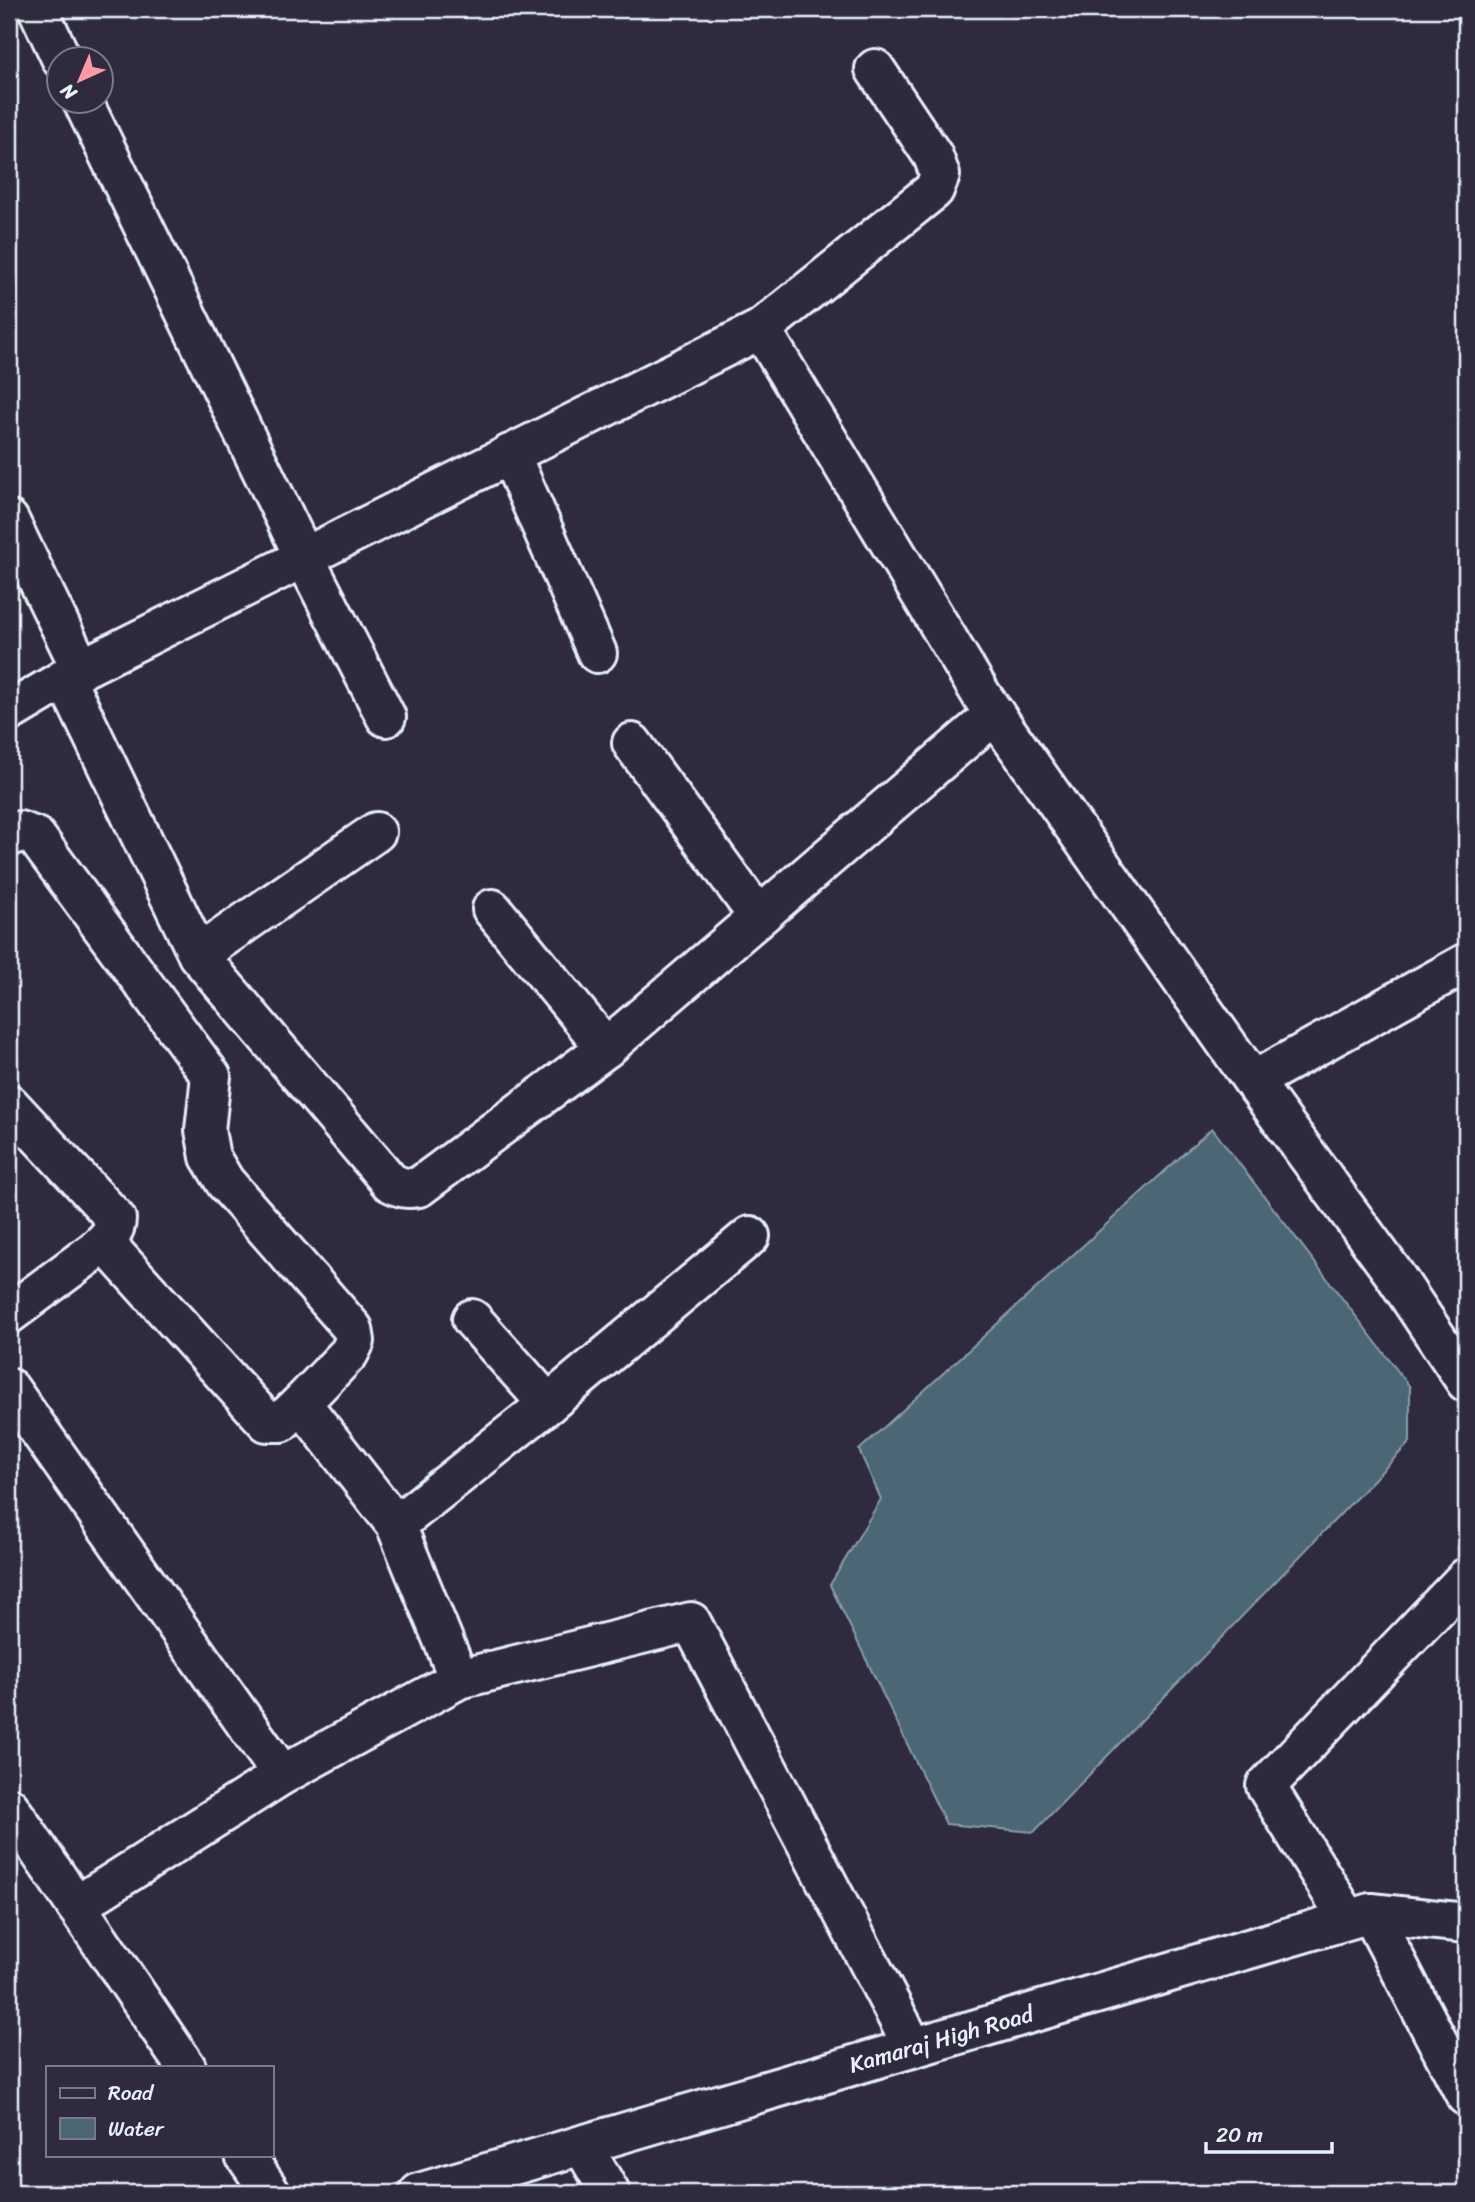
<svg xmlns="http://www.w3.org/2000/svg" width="1475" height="2202" viewBox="0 0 1475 2202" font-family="Sriracha,sans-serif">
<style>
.water{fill:#4c6674;stroke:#8a9ea9;stroke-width:2}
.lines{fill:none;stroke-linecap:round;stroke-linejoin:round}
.minor-casing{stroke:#e8f1f8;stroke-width:44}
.tertiary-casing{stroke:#e8f1f8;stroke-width:44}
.minor{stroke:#2f2a3d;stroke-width:38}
.tertiary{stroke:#2f2a3d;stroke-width:38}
.labels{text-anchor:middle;stroke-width:5;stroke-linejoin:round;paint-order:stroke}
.street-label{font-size:23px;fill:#e8f1f8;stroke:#2f2a3d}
</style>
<rect width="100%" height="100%" fill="#2f2a3d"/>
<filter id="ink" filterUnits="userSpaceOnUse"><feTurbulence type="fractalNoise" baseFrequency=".0143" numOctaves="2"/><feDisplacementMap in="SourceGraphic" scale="14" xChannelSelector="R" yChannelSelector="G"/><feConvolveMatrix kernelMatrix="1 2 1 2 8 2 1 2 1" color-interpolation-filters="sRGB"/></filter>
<g filter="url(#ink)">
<polygon class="water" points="1212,1128 1410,1387 1410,1442 1034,1832 946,1824 830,1585 881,1499 859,1450"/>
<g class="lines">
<g class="minor-casing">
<g id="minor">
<polyline points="38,9 62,60"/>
<polyline points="83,102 304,557 386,717"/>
<polyline points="761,329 982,696 1253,1081 1394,1274 1466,1382"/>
<polyline points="510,454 597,653"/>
<polyline points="9,520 81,669"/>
<path d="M65,678l133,277 192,227c11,6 17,7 29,5l187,-139 389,-334"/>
<polyline points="9,712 81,669 761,329 934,190 940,175 933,156 875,69"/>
<polyline points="632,743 758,916"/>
<polyline points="9,837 19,831 36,837 211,1076 205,1130 210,1157 225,1182 353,1329 355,1341 349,1353 301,1403 396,1525"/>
<polyline points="492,909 606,1048"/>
<polyline points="198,955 376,832"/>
<polyline points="1253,1081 1466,963"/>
<path d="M9,1104l107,115c0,14 -12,23 -22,32l-85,63"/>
<polyline points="104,1242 267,1422 281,1422 301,1403"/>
<polyline points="472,1319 548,1404"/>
<polyline points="9,1388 282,1775"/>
<polyline points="459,1679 396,1525 548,1404 750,1236"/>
<polyline points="9,1807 186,2067"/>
<polyline points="76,1906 282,1775 459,1679 691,1622 913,2047"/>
<polyline points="1371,1913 1466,2096"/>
<polyline points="1348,1919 1266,1786 1466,1578"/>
<polyline points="582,2145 610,2193"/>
<polyline points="245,2155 271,2193"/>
</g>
</g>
<g class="tertiary-casing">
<polyline id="tertiary" points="419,2193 1371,1913 1466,1923"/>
</g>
<use href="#minor" class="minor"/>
<use href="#tertiary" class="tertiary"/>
</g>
</g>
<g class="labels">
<g class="street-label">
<text transform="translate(941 2039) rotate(-16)" y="8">Kamaraj High Road</text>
</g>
</g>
<rect width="1475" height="2202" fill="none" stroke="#2f2a3d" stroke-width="35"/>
<rect x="18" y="18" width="1440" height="2167" fill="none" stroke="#e8f1f8" stroke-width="2.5" filter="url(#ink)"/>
<rect x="46" y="2066" width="228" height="91" fill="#2f2a3d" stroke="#797a88" stroke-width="2"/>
<rect x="60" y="2088" width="35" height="10" fill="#2f2a3d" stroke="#797a88" stroke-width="2"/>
<text x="108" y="2100" font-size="21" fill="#e8f1f8">Road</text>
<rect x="60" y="2118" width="35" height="21" fill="#4c6674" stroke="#797a88" stroke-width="2"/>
<text x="108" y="2136" font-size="21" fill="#e8f1f8">Water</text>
<g transform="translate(80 80) rotate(224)"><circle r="33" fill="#2f2a3d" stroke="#797a88" stroke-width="2"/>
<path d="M0-5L12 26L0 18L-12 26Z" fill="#ff9aa2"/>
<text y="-10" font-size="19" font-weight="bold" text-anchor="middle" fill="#e8f1f8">N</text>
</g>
<path d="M1206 2142v10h126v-10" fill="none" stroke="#e8f1f8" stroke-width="3.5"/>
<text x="1216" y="2142" font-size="21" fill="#e8f1f8" stroke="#2f2a3d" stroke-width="5" paint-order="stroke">20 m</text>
</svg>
